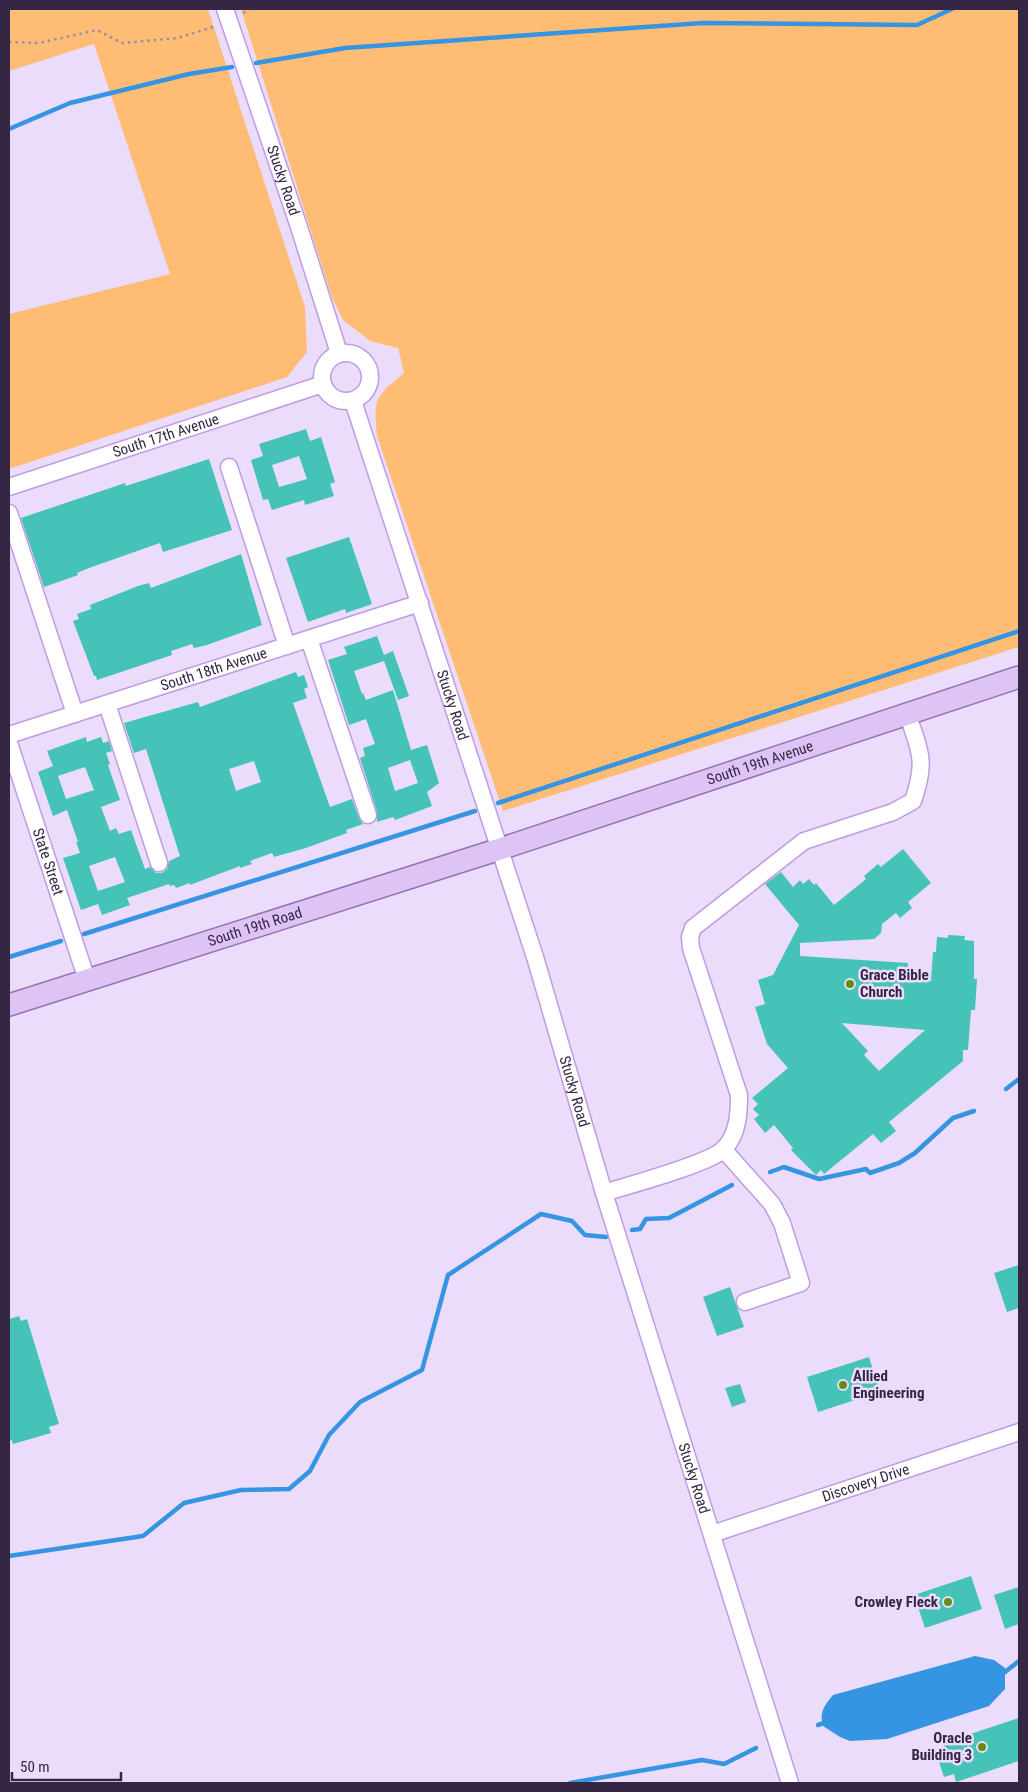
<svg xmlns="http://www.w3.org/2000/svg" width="1028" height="1792" viewBox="0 0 1028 1792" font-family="'Roboto Condensed',sans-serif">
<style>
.green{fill:#febc75}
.water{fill:#3695e2}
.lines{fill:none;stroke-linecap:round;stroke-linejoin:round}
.stream{stroke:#3695e2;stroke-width:4.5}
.building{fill:#46c3b8;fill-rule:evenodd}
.minor-casing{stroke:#c09be4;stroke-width:19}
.major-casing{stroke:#9473b3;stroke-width:24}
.path{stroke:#9d8eac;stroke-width:2.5;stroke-dasharray:2.5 4;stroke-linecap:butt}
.minor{stroke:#fff;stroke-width:16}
.major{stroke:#ddc4f5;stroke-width:21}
.poi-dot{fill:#668c18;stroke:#ebdcfb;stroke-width:2}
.labels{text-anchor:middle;stroke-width:5;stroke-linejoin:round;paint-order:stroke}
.street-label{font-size:15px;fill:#352643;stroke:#ebdcfb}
.poi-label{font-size:15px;font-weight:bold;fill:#352643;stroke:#ebdcfb;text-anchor:start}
</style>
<rect width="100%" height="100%" fill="#ebdcfb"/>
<g class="green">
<polygon points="9,9 208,9 305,307 307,352 287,377 9,469 9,314 170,274 94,44 9,71"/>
<path d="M241,9h778v638l-516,164 -126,-375c-4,-38 -1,-40 27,-63l-6,-25 -28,-7 -27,-21 -12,-25z"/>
</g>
<path class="water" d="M975,1656l19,4 11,8v21l-16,17 -102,33 -37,2 -10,-4 -17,-11c-4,-14 1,-20 10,-31z"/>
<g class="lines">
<g class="stream">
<polyline points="256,63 345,48 703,23 917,25 952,9"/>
<polyline points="9,129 70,103 189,74 232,67"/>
<polyline points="498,803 1019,631"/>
<polyline points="84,934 475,811"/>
<polyline points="9,957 61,941"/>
<polyline points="1006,1089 1019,1079"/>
<polyline points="770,1172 784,1167 819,1179 866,1169 870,1173 899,1163 915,1153 953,1118 974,1111"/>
<polyline points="632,1230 640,1229 646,1219 669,1218 732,1185"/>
<polyline points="9,1556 143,1536 184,1503 241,1490 289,1489 310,1471 329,1435 360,1402 422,1370 448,1275 541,1214 572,1221 585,1235 606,1237"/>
<polyline points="1001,1675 1019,1661"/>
<polyline points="818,1725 827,1722"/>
<polyline points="570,1783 702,1760 724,1764 756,1748"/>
</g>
</g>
<g class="building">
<path d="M306,429l4,12 11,-4 14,45 -5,2 4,12 -29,9 -1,-5 -32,10 -4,-11 -5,1 -12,-40 12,-4 -4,-12zM299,456l8,23 -28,8 -7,-22z"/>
<polygon points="209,459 232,530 163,552 160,543 89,568 77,573 78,575 44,587 21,518 125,483 126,486"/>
<polygon points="349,537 372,604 346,613 345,609 308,622 286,558"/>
<polygon points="241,554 262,625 207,645 194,648 192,644 171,651 172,655 97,680 96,676 94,676 73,621 79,619 77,614 91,609 90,605 138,586 149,583 151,588"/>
<path d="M377,636l7,19 9,-4 16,45 -11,4 -14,-39 -30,10 8,23 1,-1 3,7 27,-10 18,60 16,-5 12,38 -12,9 5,14 -37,14 -2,-3 -16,5v-10l-17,-54 5,-2 -2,-8 12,-4 -9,-25 -17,6 -21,-65 19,-6 -3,-7zM410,760l8,23 -23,8 -7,-23z"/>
<path d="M296,672l2,5 6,-2 4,12 -4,2 3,9 -14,5 37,104 22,-8 7,19 4,6 -17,6 1,3 -41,15 -32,9 -2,-4 -22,8 2,3 -12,4v-2l-50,19v-2l-14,5 -2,-3 -4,1 -1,-2 -42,14 3,7 -28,10 -4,-11 -17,6 -18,-52 17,-5 -4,-11h2l-11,-32 -14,6 -15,-44 15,-6 -6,-15 39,-14 1,5 14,-5 2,6 6,-2 3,10 -6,2 4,11 -2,1 12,35 -19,7 9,24 6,-3 3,6 12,-4 14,39 5,-2 6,6h6l5,-4 2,-8 11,-5 -34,-107 -12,4 -10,-30 74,-21 2,5zM254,761l7,21 -25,9 -7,-22zM85,767l9,23 -28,9 -8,-23zM115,857l10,25 -27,9 -9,-25z"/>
<path d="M903,849l28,34 -23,19 4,6 -12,10 -4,-5 -14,11 -1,9 -7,6 -74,4v13l108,7 -1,17 24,1 2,-29h3l1,-15 11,1v-3l17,1 -1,4 10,1v38h3l-2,31h-4l-3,40h-5v11l-74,61 7,9 -15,12 -8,-9 -49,40 -3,-4 -5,5 -25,-25 2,-2 -19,-23 -9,8 -11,-14 5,-4 -6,-6 5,-5 -6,-6 36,-30 -21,-24 -12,-37 10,-3 -7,-24 15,-5 26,-50 -34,-41 16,-12 12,15 7,-7 3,4 6,-5 5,6 2,-2 18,22 32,-26 -2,-3 14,-12 3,3zM842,1023l83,7 -46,41 -15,-16 4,-4z"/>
<polygon points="1019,1265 1019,1308 1007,1312 994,1273"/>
<polygon points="730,1287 744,1327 717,1336 703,1297"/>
<polygon points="19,1316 21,1321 27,1319 59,1424 49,1427 51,1433 13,1444 12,1440 9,1441 9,1319"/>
<polygon points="869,1357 880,1392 818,1412 807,1377"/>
<polygon points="740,1384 746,1402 732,1407 725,1388"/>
<polygon points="971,1576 982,1609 925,1628 914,1595"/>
<polygon points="1019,1587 1019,1624 1005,1629 994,1595"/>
<polygon points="1019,1718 1019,1761 956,1782 954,1774 944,1777 936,1753 945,1750 943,1743"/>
</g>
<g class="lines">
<g class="minor-casing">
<g id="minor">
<path id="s1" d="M225,9l73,215 41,129"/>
<circle cx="346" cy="377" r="24"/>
<path id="s2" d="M353,401l182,556 69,236 186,590"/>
<polyline points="229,467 287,646"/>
<path id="s3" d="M9,487l314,-103"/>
<polyline points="9,513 75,714"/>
<polyline points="309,639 368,815"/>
<polyline points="107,704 159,863"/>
<path id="s4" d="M9,735l411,-132"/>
<path id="s5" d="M9,743l78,237"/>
<polyline points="723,1149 772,1204 782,1223 801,1283 745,1302"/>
<path d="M604,1193c25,-8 105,-29 120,-44 14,-15 15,-35 15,-54l-48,-147 -1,-11 3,-9 111,-87 89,-29 20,-11c14,-40 7,-50 -6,-88"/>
<path id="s6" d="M712,1534l307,-102"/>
</g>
</g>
<g class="major-casing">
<g id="major">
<path id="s7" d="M9,1005l491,-156 519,-172"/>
</g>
</g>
<g class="path">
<polyline points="243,13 250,9"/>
<polyline points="9,42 39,43 97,30 122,43 178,38 216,26"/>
</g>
<use href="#minor" class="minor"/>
<use href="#major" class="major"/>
</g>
<g class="poi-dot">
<circle cx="850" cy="984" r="5"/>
<circle cx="843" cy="1385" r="5"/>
<circle cx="948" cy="1602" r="5"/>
<circle cx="982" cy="1747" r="5"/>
</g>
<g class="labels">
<g class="street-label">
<text dy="5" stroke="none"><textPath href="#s1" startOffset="181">Stucky Road</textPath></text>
<text dy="5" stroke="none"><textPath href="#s3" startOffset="165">South 17th Avenue</textPath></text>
<text dy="5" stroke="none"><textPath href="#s4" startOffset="215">South 18th Avenue</textPath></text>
<text dy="5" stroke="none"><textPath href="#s2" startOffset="320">Stucky Road</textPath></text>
<text dy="5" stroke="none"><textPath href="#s7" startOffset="789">South 19th Avenue</textPath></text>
<text dy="5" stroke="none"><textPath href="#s5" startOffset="125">State Street</textPath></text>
<text dy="5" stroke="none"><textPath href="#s7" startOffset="258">South 19th Road</textPath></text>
<text dy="5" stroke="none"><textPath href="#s2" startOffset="725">Stucky Road</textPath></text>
<text dy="5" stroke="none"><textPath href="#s2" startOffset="1130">Stucky Road</textPath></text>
<text dy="5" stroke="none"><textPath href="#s6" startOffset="162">Discovery Drive</textPath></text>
</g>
<g class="poi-label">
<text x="860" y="980">Grace Bible<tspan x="860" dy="17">Church</tspan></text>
<text x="853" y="1381">Allied<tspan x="853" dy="17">Engineering</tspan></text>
<text x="938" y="1607" text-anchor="end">Crowley Fleck</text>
<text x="972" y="1743" text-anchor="end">Oracle<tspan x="972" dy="17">Building 3</tspan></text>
</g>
</g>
<rect width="1028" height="1792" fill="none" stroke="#352643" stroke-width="20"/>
<path d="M12 1772v8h109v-8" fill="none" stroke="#352643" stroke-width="2.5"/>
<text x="20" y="1772" font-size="15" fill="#352643" stroke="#ebdcfb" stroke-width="4" paint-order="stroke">50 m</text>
</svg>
